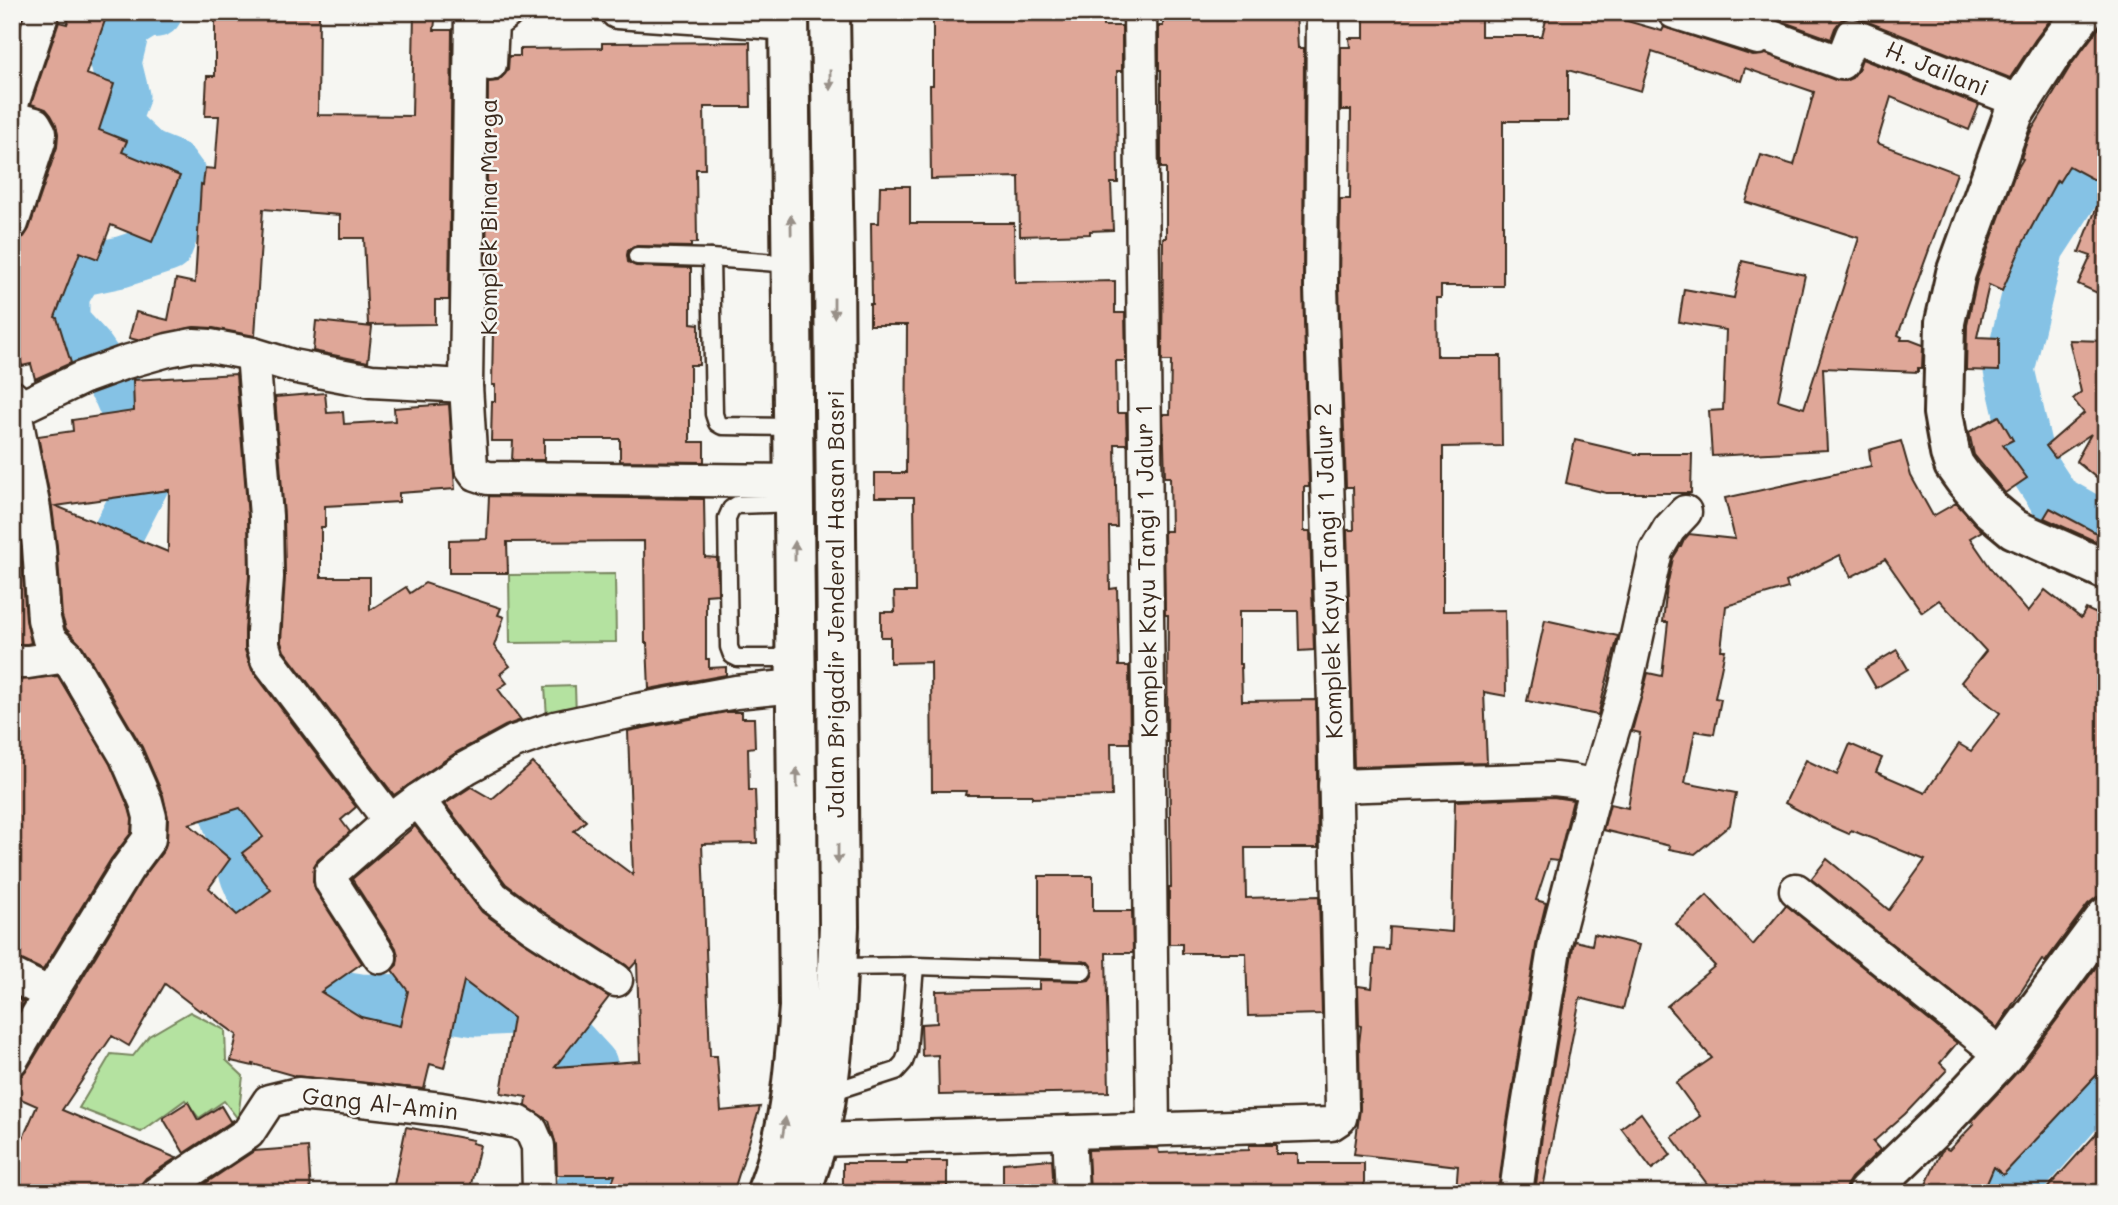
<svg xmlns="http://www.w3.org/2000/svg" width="2118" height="1205" viewBox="0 0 2118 1205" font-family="Mali,sans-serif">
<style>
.green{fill:#b4e2a0;stroke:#78865f;stroke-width:2}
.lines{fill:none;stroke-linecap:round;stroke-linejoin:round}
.river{stroke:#85c2e5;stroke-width:51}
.building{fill:#dfa798;stroke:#3b2a1e;stroke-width:2;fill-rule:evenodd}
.service-casing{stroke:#3b2a1e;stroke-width:21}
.minor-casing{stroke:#3b2a1e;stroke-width:37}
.tertiary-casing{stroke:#3b2a1e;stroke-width:44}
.trunk-casing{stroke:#3b2a1e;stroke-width:44}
.service{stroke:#f6f6f2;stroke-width:16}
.minor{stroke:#f6f6f2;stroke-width:32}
.tertiary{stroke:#f6f6f2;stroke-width:38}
.trunk{stroke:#f6f6f2;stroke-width:38}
.oneway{fill:#989088}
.labels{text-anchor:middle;stroke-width:5;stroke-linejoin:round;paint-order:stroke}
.street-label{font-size:24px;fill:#3b2a1e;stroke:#f6f6f2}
</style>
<rect width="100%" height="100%" fill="#f6f6f2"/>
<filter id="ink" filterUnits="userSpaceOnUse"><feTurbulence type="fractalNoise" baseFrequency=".0143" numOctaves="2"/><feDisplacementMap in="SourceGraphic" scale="14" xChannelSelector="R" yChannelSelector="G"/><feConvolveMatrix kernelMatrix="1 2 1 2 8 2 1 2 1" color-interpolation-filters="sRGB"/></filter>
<g filter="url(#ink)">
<g class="green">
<polygon points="615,574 616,642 510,643 509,575"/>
<polygon points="575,686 576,715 547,717 545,687"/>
<polygon points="190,1012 225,1030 226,1060 243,1076 238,1119 224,1101 199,1118 185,1100 141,1132 79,1108 111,1054 133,1056 149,1036"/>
</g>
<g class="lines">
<g class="river">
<polyline points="2106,144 2039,247 2009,370 2030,462 2055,500 2106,529"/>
<polyline points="95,593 90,574 112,545 151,469 118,392 88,349 64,323 64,295 78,271 121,262 167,247 190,189 173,166 148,156 114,124 124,96 116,63 125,26 146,13 157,12"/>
<polyline points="190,754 219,793 246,877 255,898 289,956 308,980 329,994 360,999 407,1000 476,1011 531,1008 570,1041 592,1065 591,1150 588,1180 579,1193"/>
<polyline points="2007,1193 2087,1101 2106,1072"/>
</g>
</g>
<g class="building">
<polygon points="12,12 24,12 12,46"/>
<polygon points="71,12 108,12 86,74 114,84 99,130 127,141 122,152 180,176 152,242 111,225 98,259 80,252 55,317 57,318 71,363 35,379 31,364 22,366 12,332 12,241 24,237 29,229 57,147 58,134 56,124 51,115 46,109 31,104 59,22 67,24"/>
<polygon points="271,12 319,12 318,115 412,116 414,12 436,12 434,30 452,30 449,300 435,300 435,324 368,325 364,238 340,238 340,215 263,209 255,336 213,328 194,327 137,340 129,338 136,312 168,320 176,279 195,283 201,184 203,185 205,168 215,169 219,116 205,116 207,76 215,76 215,18 271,18"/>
<polygon points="933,12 1103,12 1103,26 1122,26 1122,71 1117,71 1118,183 1111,183 1113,230 1090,231 1090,234 1020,236 1019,177 931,179 930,85 933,85"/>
<polygon points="1163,12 1296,12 1298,48 1304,48 1303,288 1309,487 1304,487 1304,531 1310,531 1314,650 1299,651 1298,611 1239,611 1239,664 1241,664 1242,701 1316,700 1318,848 1245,848 1246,898 1319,896 1322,1014 1248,1016 1246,953 1182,953 1182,944 1169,944 1169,887 1171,887 1169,742 1167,742 1168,615 1165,615 1164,531 1171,531 1170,477 1165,477 1163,414 1170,414 1171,361 1162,361 1163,238 1166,238 1166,168 1161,168 1161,70 1159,70 1159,26 1163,26"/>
<polygon points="1364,12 1481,12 1481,36 1542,36 1548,12 1596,12 1662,31 1664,27 1753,56 1766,54 1835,80 1845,81 1852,78 1858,70 1862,59 1979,105 1969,130 1891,97 1877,143 1957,173 1898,335 1902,337 1901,340 1910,340 1923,345 1922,368 1918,368 1918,372 1823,368 1827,450 1712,456 1709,411 1723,410 1726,330 1679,322 1684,289 1734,298 1742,261 1805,275 1778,400 1804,408 1859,238 1746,202 1761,155 1794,165 1814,92 1745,68 1741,81 1652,52 1641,91 1568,70 1568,121 1503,121 1503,286 1441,286 1441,298 1436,298 1437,356 1501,356 1502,446 1443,447 1443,611 1505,610 1506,696 1484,692 1487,763 1354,767 1347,530 1354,530 1353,487 1346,487 1339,287 1340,199 1350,199 1351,110 1341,110 1341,47 1350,47 1349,38 1364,38"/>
<polygon points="1737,12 2048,12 2053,16 2035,40 2010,78 1858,18 1849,17 1841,20 1835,28 1831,39 1767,16 1760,15 1752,17"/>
<polygon points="2106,12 2106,186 2069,166 2059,182 2057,180 2023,243 2002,291 1989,285 1977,337 1999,338 1999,371 1966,370 1967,325 1977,279 2016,171 2023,159 2021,158 2030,133 2071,65 2101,25"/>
<polygon points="750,42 751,107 704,107 705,169 696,169 697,243 691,243 691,247 637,246 628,250 627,255 628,262 636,266 691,268 691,323 699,324 699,365 690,365 690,442 704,442 704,462 620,461 620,439 544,439 544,460 512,460 513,441 491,441 492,401 495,401 495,385 492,385 494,278 486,278 488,82 498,81 505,74 508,70 509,56 520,56 520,49 602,48 602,43"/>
<polygon points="880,186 910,186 910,223 1014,223 1015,283 1115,281 1115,313 1125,313 1126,361 1116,361 1117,413 1126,413 1127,444 1115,444 1117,527 1109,527 1110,589 1117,588 1119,666 1129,666 1130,743 1111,743 1112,796 1032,798 1032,795 965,795 966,791 932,791 931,662 890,663 890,637 881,637 881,612 895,612 894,592 915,592 914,497 875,497 875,473 906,473 907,325 870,325 870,304 872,304 871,223 879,223"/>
<polygon points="2104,189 2106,189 2106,297 2078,284 2091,256 2079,252"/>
<polygon points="316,321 372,327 368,362 313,351"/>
<polygon points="2069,340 2106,341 2106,486 2076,461 2091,434 2055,458 2046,446 2084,413 2073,399 2081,392 2077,374 2078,373 2077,373"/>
<path d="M236,374l12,143 1,59 -4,55v19l7,20 104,137 -15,13 9,12 -32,28 -4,6 -1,15 3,10 46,72 -41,29 40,25 39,9 8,-35 -16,-21 5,-5 1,-8 -2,-9 -44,-69 63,-53 67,86 40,29 87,56 -54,70 85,-6 -3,-100 -7,8 -4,-4 -84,-54 -36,-27 -61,-80 26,-17 21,12 41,-36 53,58 -12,10 59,44 -5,-144 98,-19h16v6h12l1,29 -7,1 1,42h6l2,53 -55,1 8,212h7l4,55 39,-4 -27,86h-125l7,-18h-58l-1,-30 -7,-24 -23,-15 1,-9 -26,-4 12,-75 -49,-37 -20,87 -14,-4 -6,25 -129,-13 -42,-12v2l-22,-5 6,-26 -36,-26 -1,2 -35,-27 -36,62 -17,-10 -50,74 114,48 -30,20 -5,6 -2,9h-127v-30l25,-57 -25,-11v-18l10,-2 6,-7 114,-189 22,-29 3,-10 1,-22 -5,-23 -21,-48 -59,-100 -17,-18 -4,-13 -5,-70 -5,-39 -14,-71 35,-5 -1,-11 62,-9 -1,-31zM169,490l-1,62 -112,-46zM240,808l23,29 -21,16 29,37 -34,25 -28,-27 21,-29 -41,-35z"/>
<polygon points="325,393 327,413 343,412 344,424 395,421 394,408 449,404 455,489 399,493 399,502 325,506 325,527 321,527 321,577 370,577 370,610 406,587 410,593 425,583 501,608 498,615 504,617 494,646 510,666 500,674 507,683 498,689 521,720 505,726 457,752 394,795 284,651 281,642 285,577 284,516 275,397"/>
<polygon points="1999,416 2013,440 2003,445 2027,478 2005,493 1974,455 1969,432"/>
<polygon points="1575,440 1635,454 1692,454 1691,493 1606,493 1566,483"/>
<polygon points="1901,441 1911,476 1933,516 1956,503 1982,531 1970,538 1994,573 2028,612 2045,590 2081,618 2086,609 2106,618 2106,896 2097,897 2088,904 2045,962 2042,960 1997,1028 1811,879 1827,859 1889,910 1925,860 1851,830 1849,834 1817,820 1785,803 1806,760 1837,775 1850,744 1882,758 1876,772 1925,793 1959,744 1971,751 2000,713 1961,682 1986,651 1939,600 1922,612 1885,559 1851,577 1840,555 1786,582 1788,588 1726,606 1721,650 1725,650 1715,698 1721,699 1714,734 1695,731 1685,783 1736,793 1730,825 1695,854 1669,849 1670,846 1603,830 1610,804 1628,808 1640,733 1632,731 1648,673 1662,676 1668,622 1663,622 1667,586 1673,558 1680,547 1681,547 1684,540 1689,534 1735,539 1725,498 1871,466 1869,450"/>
<polygon points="12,494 21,549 26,620 31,643 27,644 12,644"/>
<polygon points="489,496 704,499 705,557 717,558 718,594 706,595 706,659 709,659 709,668 726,667 726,675 649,689 647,643 645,643 644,541 507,542 508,573 449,573 449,540 487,539"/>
<polygon points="2050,508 2106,538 2106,546 2044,518"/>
<polygon points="1545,620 1618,636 1598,715 1527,701"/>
<polygon points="1897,650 1908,669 1876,688 1865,669"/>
<polygon points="58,676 110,764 129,808 132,819 131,833 111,859 43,970 20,959 12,957 12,705 19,705 17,680"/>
<polygon points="1553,797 1573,800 1558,861 1549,860 1536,900 1546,903 1537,940 1507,1122 1498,1193 1456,1193 1458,1166 1354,1154 1360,1109 1359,1044 1361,1026 1359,1025 1358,986 1372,988 1375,949 1389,950 1390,927 1452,932 1455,801"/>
<polygon points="1039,876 1093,876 1093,911 1132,911 1133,953 1106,953 1109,1092 939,1095 938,1055 922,1056 921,1024 937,1023 936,991 1039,989 1039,980 1083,981 1089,980 1092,976 1092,967 1088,962 1039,959"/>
<polygon points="1707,895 1753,945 1786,905 1957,1043 1940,1063 1947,1070 1905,1114 1873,1142 1880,1150 1851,1178 1846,1186 1846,1193 1714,1193 1672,1137 1700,1116 1676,1083 1712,1058 1667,1006 1715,966 1676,924"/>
<polygon points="1594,934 1639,945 1623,1009 1580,998 1542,1193 1535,1193 1543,1128 1573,947 1575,941 1592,945"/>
<polygon points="2106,954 2106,1065 2003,1175 1994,1167 1983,1193 1922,1193 1941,1152 1945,1148 1949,1150 1974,1124 1972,1121 2020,1069"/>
<polygon points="12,996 24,1002 12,1022"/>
<polygon points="188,1102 198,1120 221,1106 230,1121 234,1120 184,1153 163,1118"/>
<polygon points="1641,1113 1671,1155 1652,1169 1621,1128"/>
<polygon points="2106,1123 2106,1193 2043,1193"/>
<polygon points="406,1127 473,1140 472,1143 480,1145 469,1193 430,1193 394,1185"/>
<polygon points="1249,1145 1276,1145 1276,1154 1298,1154 1298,1163 1364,1163 1364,1193 1090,1193 1088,1150 1158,1148 1159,1153 1249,1150"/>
<polygon points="308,1147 311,1193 191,1193 254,1151"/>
<polygon points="1052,1159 1054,1193 1003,1193 1003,1163"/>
<polygon points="907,1161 947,1161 947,1189 902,1189 902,1193 843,1193 843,1163 907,1163"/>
</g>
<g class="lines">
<g class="service-casing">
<g id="service">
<polyline points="637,256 711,258 791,264"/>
<polyline points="711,258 714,414 717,423 722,426 793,427"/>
<polyline points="795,503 737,505 731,509 727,518 729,647 732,655 738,658 796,658"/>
<polyline points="837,967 915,966 1083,971"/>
<polyline points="828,1093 896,1071 904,1062 908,1051 915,966"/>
</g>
</g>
<g class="minor-casing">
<g id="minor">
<polyline points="471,12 466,386 471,467 476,474 488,478 794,481"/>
<polyline points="617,12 789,24"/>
<polyline points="1140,12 1153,1130"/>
<polyline points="1674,12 1758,38 1761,33 1841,63 1852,35 2021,102"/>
<polyline points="490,64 492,23 507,12"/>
<polyline points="12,104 43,12"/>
<polyline points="12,118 35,124 40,133 39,141 12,223"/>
<polyline points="253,354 266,516 267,577 263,632 263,645 267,659 390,821"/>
<polyline points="12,397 34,509 39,547 44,619 49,639 67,656 126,756 146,802 150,817 149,839 127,869 50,994 12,975"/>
<polyline points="12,410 15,410 82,378 126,362 168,350 193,345 210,346 253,354 292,366 371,381 466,386"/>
<polyline points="12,662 28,662 67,656"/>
<polyline points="1335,786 1554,779 1572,781 1596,786 1555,943 1525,1125 1516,1193"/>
<polyline points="1596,786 1625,690 1656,551 1669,529 1685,512"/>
<polyline points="418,800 493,897 532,926 616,980"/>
<polyline points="1796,890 2003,1056"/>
<polyline points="380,957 331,881 331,873 390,821 418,800 466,768 514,742 555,728 638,710 736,692 796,686"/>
<polyline points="12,1059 50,994"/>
<polyline points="1069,1132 1072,1193"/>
<polyline points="818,1140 1331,1124 1340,1118 1342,1109 1334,703 1321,287 1323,12"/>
<polyline points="157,1193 248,1133 269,1101 298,1094 353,1099 441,1109 518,1122 531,1130 538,1146 539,1193"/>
</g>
</g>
<g class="tertiary-casing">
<g id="tertiary">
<polyline points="2084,12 2053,52 2014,113 1956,273 1945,322 1943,413 1950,453 1954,465 1964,479 1990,509 2014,529 2106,570"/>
<polyline points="1867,1193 1944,1119 2003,1056 2106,917"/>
</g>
</g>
<g class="trunk-casing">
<g id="trunk">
<path d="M766,1193c24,-58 28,-124 33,-186l-10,-995"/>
<path d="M801,1193c7,-24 17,-48 21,-73 13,-64 14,-129 17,-194l-5,-658 -4,-256"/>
</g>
</g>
<use href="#service" class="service"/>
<use href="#minor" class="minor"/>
<use href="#tertiary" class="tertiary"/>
<use href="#trunk" class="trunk"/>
</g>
<defs><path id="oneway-solid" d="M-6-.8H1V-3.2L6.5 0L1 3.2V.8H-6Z" transform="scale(1.75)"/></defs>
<g class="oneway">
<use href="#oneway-solid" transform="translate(830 80) rotate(90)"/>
<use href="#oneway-solid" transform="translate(791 225) rotate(-91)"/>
<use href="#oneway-solid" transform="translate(834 308) rotate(90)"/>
<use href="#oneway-solid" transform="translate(795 551) rotate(-90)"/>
<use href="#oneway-solid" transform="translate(797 778) rotate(-91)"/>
<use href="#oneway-solid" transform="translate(838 854) rotate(90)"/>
<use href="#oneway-solid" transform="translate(784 1127) rotate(-81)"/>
</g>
</g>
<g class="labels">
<g class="street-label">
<text transform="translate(1937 69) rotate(22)" y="8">H. Jailani</text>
<text transform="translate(489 217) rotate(-90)" y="8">Komplek Bina Marga</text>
<text transform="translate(1147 571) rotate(-91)" y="8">Komplek Kayu Tangi 1 Jalur 1</text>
<text transform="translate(1329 571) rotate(-92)" y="8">Komplek Kayu Tangi 1 Jalur 2</text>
<text transform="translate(836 604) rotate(-90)" y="8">Jalan Brigadir Jenderal Hasan Basri</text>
<text transform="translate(380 1104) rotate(6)" y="8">Gang Al-Amin</text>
</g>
</g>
<rect width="2118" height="1205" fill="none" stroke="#f6f6f2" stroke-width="42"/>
<rect x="21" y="21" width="2076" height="1163" fill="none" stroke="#3b2a1e" stroke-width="2.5" filter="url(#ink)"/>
</svg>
